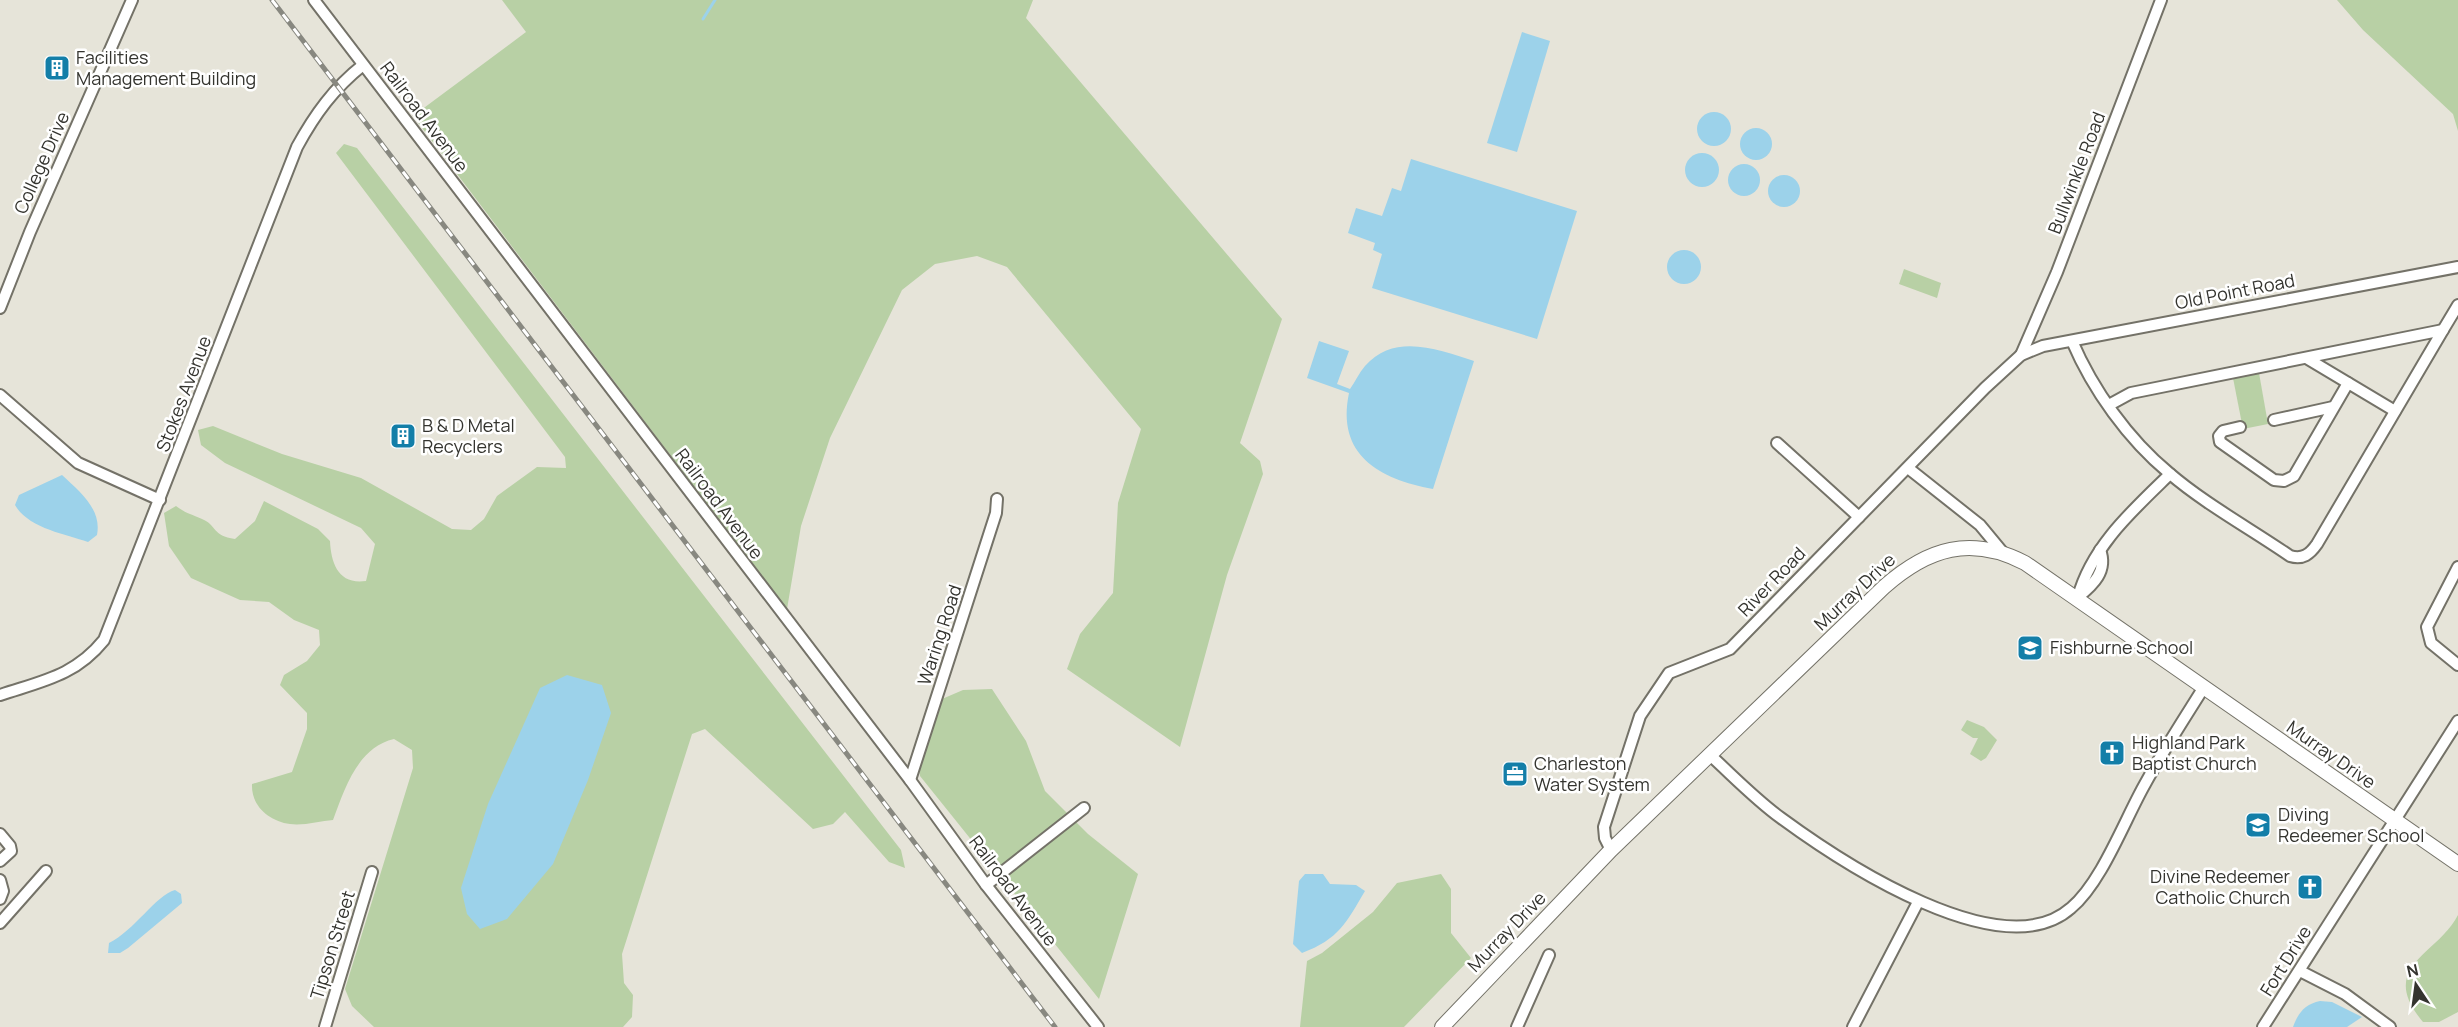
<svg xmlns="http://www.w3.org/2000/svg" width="2458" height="1027" viewBox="0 0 2458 1027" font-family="Manrope,sans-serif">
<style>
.green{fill:#b8d0a5}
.water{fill:#9cd2ea}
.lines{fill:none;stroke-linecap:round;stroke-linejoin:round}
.stream{stroke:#9cd2ea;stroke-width:3}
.minor-casing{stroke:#747268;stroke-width:14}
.tertiary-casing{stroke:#747268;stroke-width:16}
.minor{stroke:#fff;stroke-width:10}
.tertiary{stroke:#fff;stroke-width:14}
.rail-casing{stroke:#888880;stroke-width:5}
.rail{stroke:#fff;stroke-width:3;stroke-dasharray:9;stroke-linecap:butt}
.labels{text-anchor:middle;stroke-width:5;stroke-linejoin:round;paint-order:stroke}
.poi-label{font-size:18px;fill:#34342f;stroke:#fff;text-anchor:start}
.street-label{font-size:18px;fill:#34342f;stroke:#fff}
</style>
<rect width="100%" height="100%" fill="#e6e4d9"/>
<g class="green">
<polygon points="502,0 1033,0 1026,18 1282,319 1240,443 1260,461 1263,474 1227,575 1180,747 1067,669 1080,634 1113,593 1118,503 1141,429 1007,267 977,256 935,264 902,290 830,438 801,526 787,609 413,116 526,32"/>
<polygon points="2337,0 2458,0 2458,131 2453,114 2363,30"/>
<path d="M344,144l13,4 544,702 4,18 -16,-6 -44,-50 -12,12 -20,5 -108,-100 -13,5 -70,220 2,29 9,12 -1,22 -9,10h-249l-22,-21 -7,-17 68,-221 -1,-18 -18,-11c-36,8 -49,49 -61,81 -13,1 -30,6 -43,4 -21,-3 -39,-18 -38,-40l40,-12 15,-43v-16l-27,-28 4,-10 23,-14 13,-16 -1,-15 -25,-10 -25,-18 -29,-2 -49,-22 -22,-32 -5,-33 12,-7c11,8 15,8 26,13 15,6 10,17 33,20l20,-18 9,-20 54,28 12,12c1,23 9,44 36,40l9,-37 -14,-16 -136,-65 -24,-18 -3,-15 15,-4 69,28 79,24 91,51 19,1 13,-11 13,-23 40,-29 29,1 -1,-11 -229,-304z"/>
<polygon points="1904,269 1941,283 1937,298 1899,284"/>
<polygon points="2259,373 2268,424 2243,429 2233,378"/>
<polygon points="992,689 1026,741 1045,791 1088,834 1138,874 1099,999 920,776 919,769 942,699 963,690"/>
<polygon points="1967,720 1984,727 1997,740 1986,758 1981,761 1970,754 1978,738 1973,738 1961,730"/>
<polygon points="1441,874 1451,889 1451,933 1471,958 1404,1027 1300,1027 1307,961 1322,953 1373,912 1397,883"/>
<path d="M2458,915v97l-19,10h-16c-47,-56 15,-67 35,-107z"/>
</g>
<g class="water">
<polygon points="1522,32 1550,41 1517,152 1487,143"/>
<circle cx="1714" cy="129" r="17"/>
<circle cx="1756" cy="144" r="16"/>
<circle cx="1702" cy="170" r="17"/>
<polygon points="1411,159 1577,211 1537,339 1372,288 1382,254 1373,250 1375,243 1348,233 1356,208 1382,216 1392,188 1401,191"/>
<circle cx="1744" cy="180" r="16"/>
<circle cx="1784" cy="191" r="16"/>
<circle cx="1684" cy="267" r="17"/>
<path d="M1319,341l30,10 -12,33 13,5c5,-7 9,-16 15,-23 30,-34 74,-16 109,-5l-41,128c-54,-10 -97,-34 -84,-96l-42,-15z"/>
<path d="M62,475c18,17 40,34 35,60l-9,7c-23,-8 -60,-14 -73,-37l4,-10z"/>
<polygon points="567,675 602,685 611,713 588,780 553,864 507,919 480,929 467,914 461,888 488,804 540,688"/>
<path d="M1305,874h18l7,10 26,1 9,6c-19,32 -26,48 -63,62l-9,-9 6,-63z"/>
<path d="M175,890l6,4 1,9 -54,45 -8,5h-12l1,-10c25,-12 47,-48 66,-53z"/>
<path d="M2320,1001l12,1 30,15 -15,10h-54c5,-14 12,-23 27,-26z"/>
</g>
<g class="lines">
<polyline class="stream" points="703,19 715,0"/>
<g class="minor-casing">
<g id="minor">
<polyline points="314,0 910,780 986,885 1098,1027"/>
<polyline points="0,308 30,232 132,0"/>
<polyline points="2443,330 2458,305"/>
<path d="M2072,341c21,49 56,98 97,132 36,31 82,56 121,83 13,4 20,-2 27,-12l126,-214 -312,63 -22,12"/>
<polyline points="2021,355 2057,272 2161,0"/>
<polyline points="2308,359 2395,411"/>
<polyline points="0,395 78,463 160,500"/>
<polyline points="2274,420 2333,407"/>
<polyline points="2240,427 2223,431 2219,436 2220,442 2274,480 2284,481 2294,476 2348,383"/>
<polyline points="1777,443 1859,517"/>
<polyline points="1908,468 1980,525 2004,554"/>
<polyline points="2458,567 2427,627 2431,643 2458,665"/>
<path d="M2078,597c14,-51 55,-87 92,-123"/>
<path d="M2078,597c15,-12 30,-26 22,-47"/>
<path d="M0,695c42,-14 75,-19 104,-55l193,-493c18,-33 37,-59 66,-82"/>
<path d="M1710,755c23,21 46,45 71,63 60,44 221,151 290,90 31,-26 54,-89 74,-124 18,-33 39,-65 59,-97"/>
<polyline points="910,780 996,513 997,499"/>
<polyline points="0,834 10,846 11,851 0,861"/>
<polyline points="1611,850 1605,838 1604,827 1640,716 1669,673 1730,649 1985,388 2021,355 2043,346 2458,267"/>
<polyline points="0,880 3,891 0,899"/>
<polyline points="986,885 1084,808"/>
<polyline points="0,923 46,871"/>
<polyline points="2300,971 2345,994 2390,1027"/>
<polyline points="325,1027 372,872"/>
<polyline points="1517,1027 1549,955"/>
<polyline points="1853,1027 1918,902"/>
<polyline points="2263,1027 2458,721"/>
</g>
</g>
<g class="tertiary-casing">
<path id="tertiary" d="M1442,1027l169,-177 273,-263c44,-39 87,-52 141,-24l433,301"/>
</g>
<use href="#minor" class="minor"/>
<use href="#tertiary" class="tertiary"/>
<g class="rail-casing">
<polyline id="rail" points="272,0 1055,1027"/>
</g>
<use href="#rail" class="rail"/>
</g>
<defs>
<g id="building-square" transform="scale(1.35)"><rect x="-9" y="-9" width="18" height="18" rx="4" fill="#137ea8" stroke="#fff"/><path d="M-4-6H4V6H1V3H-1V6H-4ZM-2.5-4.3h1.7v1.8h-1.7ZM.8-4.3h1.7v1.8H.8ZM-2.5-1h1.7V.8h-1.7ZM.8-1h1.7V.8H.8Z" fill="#fff"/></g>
<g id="school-square" transform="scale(1.35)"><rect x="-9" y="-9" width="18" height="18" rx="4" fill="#137ea8" stroke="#fff"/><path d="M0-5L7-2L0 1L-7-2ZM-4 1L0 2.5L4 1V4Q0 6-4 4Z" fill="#fff"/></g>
<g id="church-square" transform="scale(1.35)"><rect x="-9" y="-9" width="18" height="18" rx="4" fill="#137ea8" stroke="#fff"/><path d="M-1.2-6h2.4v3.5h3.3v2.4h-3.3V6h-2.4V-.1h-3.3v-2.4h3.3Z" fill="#fff"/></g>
<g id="office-square" transform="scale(1.35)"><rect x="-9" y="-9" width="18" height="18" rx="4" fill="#137ea8" stroke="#fff"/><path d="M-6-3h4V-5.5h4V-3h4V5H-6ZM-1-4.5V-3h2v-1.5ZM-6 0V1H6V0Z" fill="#fff"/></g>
</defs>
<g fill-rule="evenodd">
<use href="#building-square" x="57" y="68"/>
<use href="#building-square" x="403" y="436"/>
<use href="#school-square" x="2030" y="648"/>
<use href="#church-square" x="2112" y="753"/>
<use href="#office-square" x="1515" y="774"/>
<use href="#school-square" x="2258" y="825"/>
<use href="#church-square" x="2310" y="887"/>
</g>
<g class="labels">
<g class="poi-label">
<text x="76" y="64">Facilities<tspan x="76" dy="21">Management Building</tspan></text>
<text x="422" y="432">B &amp; D Metal<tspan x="422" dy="21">Recyclers</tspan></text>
<text x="2050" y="654">Fishburne School</text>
<text x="2132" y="749">Highland Park<tspan x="2132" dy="21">Baptist Church</tspan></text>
<text x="1534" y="770">Charleston<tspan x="1534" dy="21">Water System</tspan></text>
<text x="2278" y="821">Diving<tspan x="2278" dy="21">Redeemer School</tspan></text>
<text x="2290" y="883" text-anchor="end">Divine Redeemer<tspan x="2290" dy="21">Catholic Church</tspan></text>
</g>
<g class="street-label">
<text transform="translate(424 117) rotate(53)" y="6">Railroad Avenue</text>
<text transform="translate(42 163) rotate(-66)" y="6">College Drive</text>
<text transform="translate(2077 173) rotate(-69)" y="6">Bullwinkle Road</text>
<text transform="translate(2235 292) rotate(-11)" y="6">Old Point Road</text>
<text transform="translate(184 394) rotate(-69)" y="6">Stokes Avenue</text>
<text transform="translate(719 504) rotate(53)" y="6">Railroad Avenue</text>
<text transform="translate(1772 582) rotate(-46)" y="6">River Road</text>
<text transform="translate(1855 592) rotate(-43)" y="6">Murray Drive</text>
<text transform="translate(940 635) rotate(-72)" y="6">Waring Road</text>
<text transform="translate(2331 755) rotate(35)" y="6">Murray Drive</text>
<text transform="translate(1013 891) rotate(53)" y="6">Railroad Avenue</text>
<text transform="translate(1507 932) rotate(-46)" y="6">Murray Drive</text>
<text transform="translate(333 945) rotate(-73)" y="6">Tipson Street</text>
<text transform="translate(2286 961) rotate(-58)" y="6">Fort Drive</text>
</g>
</g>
<g transform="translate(2416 985) rotate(347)" stroke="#ffffff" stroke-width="4.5" paint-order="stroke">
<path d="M0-4.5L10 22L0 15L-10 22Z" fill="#34342f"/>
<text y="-9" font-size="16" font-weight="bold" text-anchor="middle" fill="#34342f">N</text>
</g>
</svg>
